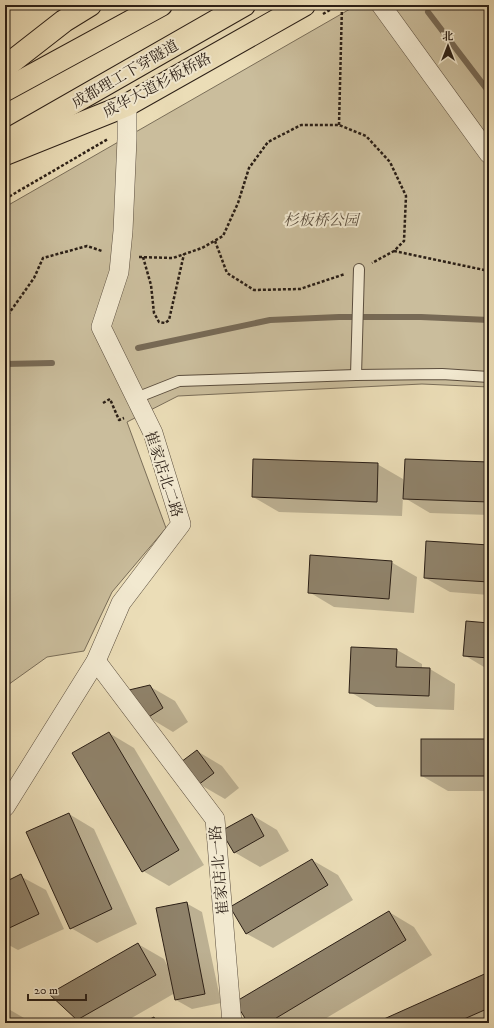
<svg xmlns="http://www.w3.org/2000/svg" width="494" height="1028" viewBox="0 0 494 1028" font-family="'IM FELL DW Pica','Noto Serif SC',serif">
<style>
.green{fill:#cabd9c;stroke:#7a6e59}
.shadow{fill:#0003}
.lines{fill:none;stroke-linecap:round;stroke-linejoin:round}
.stream{stroke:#776a56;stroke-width:6}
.building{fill:#8f826a;stroke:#2b1f16}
.service-casing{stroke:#5b4e3e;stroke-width:12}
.minor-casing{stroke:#5b4e3e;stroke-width:20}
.primary-casing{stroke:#2b1f16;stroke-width:24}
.path{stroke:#2b1f16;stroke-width:2.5;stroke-dasharray:3 2;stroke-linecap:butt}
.service{stroke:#f2e9d0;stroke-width:10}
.minor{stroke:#f2e9d0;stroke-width:19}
.primary{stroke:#ebddb7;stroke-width:22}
.labels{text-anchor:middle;stroke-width:4;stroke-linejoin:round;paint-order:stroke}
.street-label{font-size:15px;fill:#2b1f16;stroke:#f2e9d0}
.park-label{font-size:15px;font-style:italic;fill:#5b4e3e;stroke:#f2e9d0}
</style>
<rect width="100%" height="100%" fill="#ebddb7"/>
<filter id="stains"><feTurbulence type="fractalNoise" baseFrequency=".005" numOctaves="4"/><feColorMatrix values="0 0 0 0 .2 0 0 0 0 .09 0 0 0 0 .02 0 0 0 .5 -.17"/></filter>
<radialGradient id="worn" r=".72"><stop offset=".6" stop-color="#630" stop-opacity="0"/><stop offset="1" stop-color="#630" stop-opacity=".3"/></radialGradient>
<polygon class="green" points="357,5 489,5 489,387 422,384 178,396 127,422 166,528 112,592 84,651 47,657 5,687 5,207"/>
<g class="shadow">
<polygon points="489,463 489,515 430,513 403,497 402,516 279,512 253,497 377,464 403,479 403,488 405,488"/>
<polygon points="489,546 489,595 450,592 425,578"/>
<polygon points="391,562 417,577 414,613 334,607 309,592"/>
<polygon points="489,624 489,670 464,655"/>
<polygon points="397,650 422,664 422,669 430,669 455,684 454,710 376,707 350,692"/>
<polygon points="149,686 175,701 188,722 173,732 148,717"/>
<polygon points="109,733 134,748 204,865 169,886 143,871"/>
<polygon points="489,740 489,791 448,791 422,776"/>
<polygon points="197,751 222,766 239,788 225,799 199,784"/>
<polygon points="69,814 94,829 137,924 97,943 71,928"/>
<polygon points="252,815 277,830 289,851 260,867 234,852"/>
<polygon points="312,860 338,875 353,900 273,948 247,934 232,908"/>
<polygon points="20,876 46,890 64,929 18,950 5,943 5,883"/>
<polygon points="186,903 202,912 221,1003 192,1009 176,1000 175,993 123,1023 84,1023 78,1019 138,944 164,959 169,969"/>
<polygon points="389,912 414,927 432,955 318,1023 249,1023"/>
<polygon points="489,973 489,1023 378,1023"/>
<polygon points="5,1007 24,1018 28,1023 5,1023"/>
<polygon points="154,1018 162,1023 144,1023"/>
</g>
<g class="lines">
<g class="stream">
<polyline points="428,12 489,92"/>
<polyline points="138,348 270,320 339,317 421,317 489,320"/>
<polyline points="5,364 52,363"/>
</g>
</g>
<g class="building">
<polygon points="253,459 378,463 377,502 252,497"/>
<polygon points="405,459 489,462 489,502 403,499"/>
<polygon points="426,541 489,545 489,582 424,578"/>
<polygon points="310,555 392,561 389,599 308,593"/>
<polygon points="466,621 489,623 489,658 463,656"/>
<polygon points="351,647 397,649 396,667 430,668 429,696 349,693"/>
<polygon points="150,685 163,708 147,718 129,690"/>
<polygon points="109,732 179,850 142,872 72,753"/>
<rect x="421" y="739" width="68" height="37"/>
<polygon points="197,750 214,773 198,785 181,762"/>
<polygon points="69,813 112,909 70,929 26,832"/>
<polygon points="252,814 264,836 234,853 221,831"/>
<polygon points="312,859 328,885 246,934 230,907"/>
<polygon points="21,874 39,914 5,930 5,882"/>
<polygon points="187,902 205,994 175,1000 156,908"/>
<polygon points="389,911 406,940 268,1023 248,1023 235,1002"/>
<polygon points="138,943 156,975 77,1020 49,994"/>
<polygon points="489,972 489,1008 455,1023 375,1023"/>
<polygon points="5,1012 12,1023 5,1023"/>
<polygon points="154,1017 157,1023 142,1023"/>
</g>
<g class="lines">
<g class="service-casing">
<g id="service">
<polyline points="356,375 359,269"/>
<polyline points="136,398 179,381 356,375 442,374 489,377"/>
</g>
</g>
<g class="minor-casing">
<g id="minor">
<polyline points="381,5 489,154"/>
<polyline points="96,661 215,819 232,1023"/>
<polyline points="5,807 96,661 121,603 181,524 153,433 101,327 119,272 123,231 127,139 127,105"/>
</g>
</g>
<g class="primary-casing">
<g id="primary">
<polyline points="5,67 64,21 90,5"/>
<polyline points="5,90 161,5"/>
<polyline points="8,140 244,5"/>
<polyline points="5,154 127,105 304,5"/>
</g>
</g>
<g class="path">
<polyline points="474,5 489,11"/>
<polyline points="323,14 338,5"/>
<polyline points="339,125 342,5"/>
<polyline points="5,199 108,139"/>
<polyline points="215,241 227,273 254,290 300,289 345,274"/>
<polyline points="394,251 489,271"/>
<polyline points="139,257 173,258 202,248 223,236 238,203 249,168 268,142 301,125 339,125 366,136 390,162 406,196 404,241 394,251 372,263"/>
<polyline points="143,257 151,285 154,313 159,322 165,323 169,320 184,254"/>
<polyline points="5,319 34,278 43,258 87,246 102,251"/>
<polyline points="103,403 110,399 119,420 124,418"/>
</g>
<use href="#service" class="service"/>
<use href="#minor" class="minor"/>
<use href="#primary" class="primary"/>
</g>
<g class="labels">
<g class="street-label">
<text transform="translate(125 74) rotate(-30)" y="5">成都理工下穿隧道</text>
<text transform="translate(157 85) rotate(-28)" y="5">成华大道杉板桥路</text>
<text transform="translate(164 474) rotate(72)" y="5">崔家店北二路</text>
<text transform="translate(219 870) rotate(-95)" y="5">崔家店北一路</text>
</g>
<g class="park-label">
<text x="321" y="225">杉板桥公园</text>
</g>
</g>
<rect width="494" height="1028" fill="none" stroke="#ebddb7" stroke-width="20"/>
<rect x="6" y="6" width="482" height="1016" fill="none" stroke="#2b1f16" stroke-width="2"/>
<rect x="10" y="10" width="474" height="1008" fill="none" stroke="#2b1f16"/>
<g transform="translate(448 46)" stroke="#f2e9d0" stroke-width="3" paint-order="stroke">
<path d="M0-3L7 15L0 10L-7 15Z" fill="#2b1f16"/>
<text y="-6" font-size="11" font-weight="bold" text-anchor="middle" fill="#2b1f16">北</text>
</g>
<path d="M28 994v6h58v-6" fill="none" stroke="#2b1f16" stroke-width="2"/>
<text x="34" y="994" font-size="12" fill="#2b1f16" stroke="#f2e9d0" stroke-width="3" paint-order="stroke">20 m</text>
<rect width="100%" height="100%" filter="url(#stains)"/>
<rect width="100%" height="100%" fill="url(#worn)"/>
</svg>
